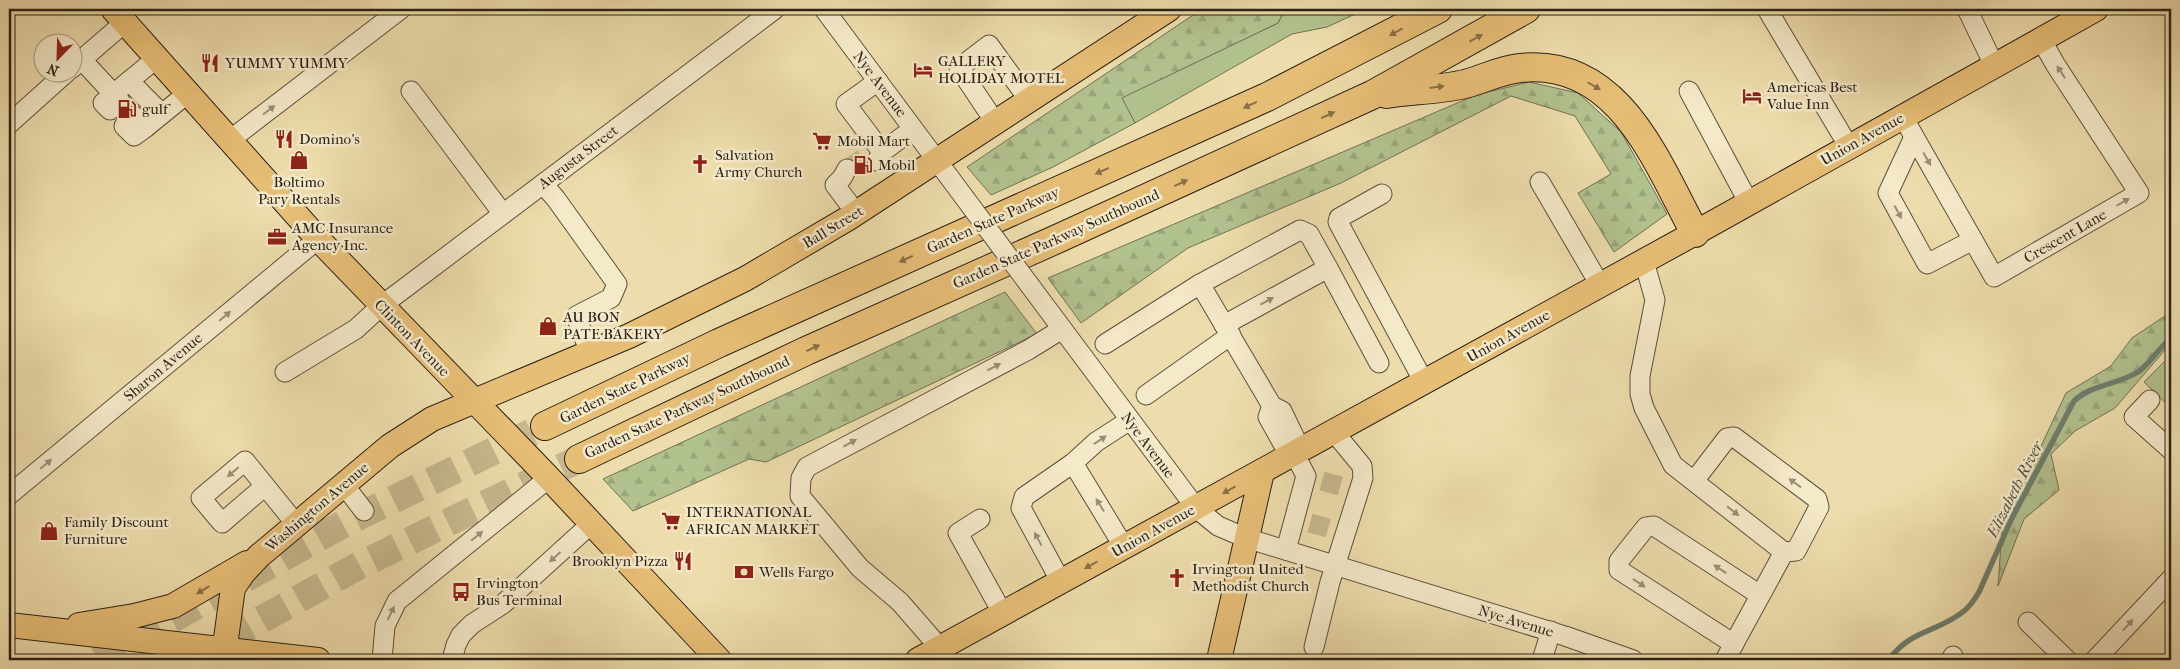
<svg xmlns="http://www.w3.org/2000/svg" width="2180" height="669" viewBox="0 0 2180 669" font-family="'IM FELL French Canon',serif">
<style>
.grass{fill:#b2c28f;stroke:#6e7254}
.forest{fill:url(#forest-firs);stroke:#6e7254}
.lines{fill:none;stroke-linecap:round;stroke-linejoin:round}
.stream{stroke:#6d7e6e;stroke-width:5.5}
.minor-tunnel{stroke:#c7b78e;stroke-width:19;stroke-dasharray:19 9;stroke-linecap:butt}
.highway-tunnel{stroke:#c7b78e;stroke-width:28;stroke-dasharray:28 14;stroke-linecap:butt}
.minor-casing{stroke:#5b503d;stroke-width:21}
.major-casing{stroke:#2a2118;stroke-width:26}
.highway-casing{stroke:#2a2118;stroke-width:30}
.minor{stroke:#f4e9c9;stroke-width:19}
.major{stroke:#e7be76;stroke-width:24}
.highway{stroke:#e7be76;stroke-width:28}
.minor-bridge-casing{stroke:#5b503d;stroke-width:21;stroke-linecap:butt}
.minor-bridge{stroke:#f4e9c9;stroke-width:19}
.oneway{fill:#887047}
.oneway2{fill:#998f79}
.labels{text-anchor:middle;stroke-width:5;stroke-linejoin:round;paint-order:stroke}
.poi-label{font-size:15px;fill:#2a2118;stroke:#f4e9c9;text-anchor:start}
.street-label{font-size:15px;fill:#2a2118;stroke:#f4e9c9}
.water-label{font-size:16px;font-style:italic;fill:#4c5043;stroke:#f4e9c9}
</style>
<defs>
<pattern id="forest-firs" width="22" height="20" patternUnits="userSpaceOnUse" patternTransform="scale(1.25)"><rect width="22" height="20" fill="#b2c28f"/><path d="M5 1l3.5 6h-7zM16 11l3.5 6h-7z" fill="#99a67b"/></pattern>
</defs>
<rect width="100%" height="100%" fill="#eeddac"/>
<filter id="stains"><feTurbulence type="fractalNoise" baseFrequency=".004" numOctaves="4"/><feColorMatrix values="0 0 0 0 .2 0 0 0 0 .09 0 0 0 0 .02 0 0 0 .5 -.17"/></filter>
<radialGradient id="worn" r=".72"><stop offset=".6" stop-color="#630" stop-opacity="0"/><stop offset="1" stop-color="#630" stop-opacity=".3"/></radialGradient>
<g class="grass">
<polygon points="1285,9 1366,9 1327,27 1292,34 1135,123 1121,98 1278,23"/>
<polygon points="2170,356 2171,357 2171,408 2144,382"/>
</g>
<g class="forest">
<polygon points="1202,9 1285,9 1278,23 1122,98 1135,123 1053,167 991,195 967,167"/>
<polygon points="1529,82 1578,93 1621,132 1667,214 1614,252 1578,193 1611,174 1575,116 1511,96 1341,183 1188,248 1081,323 1048,278 1476,95"/>
<polygon points="1005,292 1037,334 766,462 749,459 633,511 603,479"/>
<polygon points="2171,312 2171,343 2115,408 2075,431 2051,454 2059,490 2024,519 1998,586 2002,529 2066,393 2111,366 2132,338"/>
</g>
<g class="lines">
<path class="stream" d="M1889,660c20,-30 50,-28 75,-49 6,-5 11,-12 15,-19l33,-74 62,-117c18,-17 43,-16 64,-29 12,-8 20,-24 33,-33"/>
<g class="minor-tunnel">
<polyline points="847,169 872,152"/>
<polyline points="1322,481 1344,487"/>
<polyline points="1310,523 1331,529"/>
</g>
<g class="highway-tunnel">
<polyline points="98,660 345,523 545,426"/>
<polyline points="188,660 362,564 579,459"/>
</g>
<g class="minor-casing">
<g id="minor">
<polyline points="824,9 964,197"/>
<polyline points="1767,9 1849,147"/>
<polyline points="1967,9 1994,65"/>
<polyline points="82,60 120,101"/>
<polyline points="72,68 124,23"/>
<polyline points="129,81 157,58"/>
<polyline points="878,81 846,104 882,152"/>
<polyline points="411,91 503,214"/>
<polyline points="1689,91 1749,203"/>
<polyline points="110,110 103,103 129,81 162,114"/>
<polyline points="134,116 145,128 188,93"/>
<polyline points="1903,117 1994,277 2139,193 2055,64 2041,39"/>
<polyline points="995,122 959,68 989,45 1029,100"/>
<polyline points="9,124 67,72"/>
<polyline points="124,126 134,136 145,128"/>
<polyline points="1914,137 1888,193 1927,264 1973,240"/>
<polyline points="230,140 401,9"/>
<polyline points="877,161 882,152 913,129"/>
<polyline points="847,169 842,178 835,185 856,213"/>
<polyline points="1540,182 1600,285"/>
<polyline points="543,184 556,199 617,284 611,298 576,316 590,353"/>
<polyline points="1382,194 1339,218 1338,222 1424,382"/>
<polyline points="1644,261 1655,300 1640,376 1640,394 1644,408 1673,465 1784,552 1796,551 1819,507 1817,499 1734,437 1727,438 1694,481"/>
<polyline points="1328,268 1379,363"/>
<polyline points="1200,284 1272,406"/>
<polyline points="1031,287 1196,508 1218,526 1246,538 1565,636 1633,660"/>
<polyline points="1105,344 1200,284 1300,230 1309,234 1328,268 1224,325"/>
<polyline points="285,372 356,329 381,306 775,9"/>
<polyline points="1146,395 1231,335"/>
<polyline points="2150,400 2134,417 2171,450"/>
<polyline points="1073,463 1124,547"/>
<polyline points="344,485 364,511"/>
<polyline points="265,486 222,523 201,498 245,461 296,524"/>
<polyline points="9,495 318,239"/>
<polyline points="980,519 958,533 1003,614"/>
<polyline points="1286,550 1306,476 1292,449 1283,444 1268,417 1272,406 1282,411 1295,438 1292,449"/>
<polyline points="1061,582 1021,508 1024,497 1073,463 1096,442 1130,420"/>
<polyline points="2028,622 2067,660"/>
<polyline points="1734,644 1619,570 1619,561 1646,527 1654,526 1760,595"/>
<polyline points="1314,647 1330,582 1363,478 1362,466 1334,432"/>
<polyline points="940,648 900,602 860,568 800,496 801,478 807,467 1028,350 1062,329"/>
<polyline points="382,660 385,626 397,601 549,478"/>
<polyline points="452,660 456,645 461,635 472,624 503,604 591,524"/>
<polyline points="1542,660 1551,631"/>
<polyline points="1725,660 1784,552"/>
<polyline points="1951,660 1953,656"/>
<polyline points="2095,660 2171,579"/>
</g>
</g>
<g class="major-casing">
<g id="major">
<polyline points="113,9 318,239 549,478 719,660"/>
<polyline points="9,625 318,660"/>
<polyline points="79,625 134,616 173,606 247,563"/>
<polyline points="223,660 233,588 243,573 259,556 390,446 432,419 629,336 745,279 847,219 1169,9"/>
<polyline points="918,660 1695,233 2096,9"/>
<polyline points="1219,660 1262,472"/>
</g>
</g>
<g class="highway-casing">
<g id="highway">
<path d="M1386,94c25,-4 53,-4 79,-10 19,-5 35,-14 55,-16 99,-11 137,95 175,165"/>
<polyline points="545,426 719,343 1267,97 1438,9"/>
<polyline points="579,459 806,351 1057,239 1372,95 1526,9"/>
</g>
</g>
<use href="#minor" class="minor"/>
<use href="#major" class="major"/>
<use href="#highway" class="highway"/>
<g class="minor-bridge-casing">
<polyline id="minor-bridge" points="964,197 1031,287"/>
</g>
<use href="#minor-bridge" class="minor-bridge"/>
</g>
<defs><path id="oneway-solid" d="M-6-.8H1V-3.2L6.5 0L1 3.2V.8H-6Z" transform="scale(1.25)"/></defs>
<g class="oneway">
<use href="#oneway-solid" transform="translate(1396 32) rotate(151)"/>
<use href="#oneway-solid" transform="translate(1476 38) rotate(-29)"/>
<use href="#oneway-solid" transform="translate(1594 86) rotate(30)"/>
<use href="#oneway-solid" transform="translate(1437 87) rotate(-7)"/>
<use href="#oneway-solid" transform="translate(1250 105) rotate(155)"/>
<use href="#oneway-solid" transform="translate(1328 115) rotate(-25)"/>
<use href="#oneway-solid" transform="translate(1102 171) rotate(156)"/>
<use href="#oneway-solid" transform="translate(1181 183) rotate(-25)"/>
<use href="#oneway-solid" transform="translate(906 259) rotate(156)"/>
<use href="#oneway-solid" transform="translate(813 348) rotate(-24)"/>
<use href="#oneway-solid" transform="translate(1229 490) rotate(151)"/>
<use href="#oneway-solid" transform="translate(1091 565) rotate(151)"/>
<use href="#oneway-solid" transform="translate(203 590) rotate(149)"/>
</g>
<g class="oneway2">
<use href="#oneway-solid" transform="translate(2061 72) rotate(-123)"/>
<use href="#oneway-solid" transform="translate(269 110) rotate(-37)"/>
<use href="#oneway-solid" transform="translate(1927 159) rotate(60)"/>
<use href="#oneway-solid" transform="translate(2123 202) rotate(-30)"/>
<use href="#oneway-solid" transform="translate(1898 212) rotate(61)"/>
<use href="#oneway-solid" transform="translate(1267 301) rotate(-29)"/>
<use href="#oneway-solid" transform="translate(225 316) rotate(-40)"/>
<use href="#oneway-solid" transform="translate(994 367) rotate(-27)"/>
<use href="#oneway-solid" transform="translate(1100 440) rotate(-33)"/>
<use href="#oneway-solid" transform="translate(850 443) rotate(-29)"/>
<use href="#oneway-solid" transform="translate(46 464) rotate(-40)"/>
<use href="#oneway-solid" transform="translate(233 472) rotate(140)"/>
<use href="#oneway-solid" transform="translate(1795 483) rotate(-144)"/>
<use href="#oneway-solid" transform="translate(1100 505) rotate(-122)"/>
<use href="#oneway-solid" transform="translate(1733 511) rotate(38)"/>
<use href="#oneway-solid" transform="translate(477 536) rotate(-39)"/>
<use href="#oneway-solid" transform="translate(1038 539) rotate(-118)"/>
<use href="#oneway-solid" transform="translate(555 557) rotate(138)"/>
<use href="#oneway-solid" transform="translate(1720 569) rotate(-147)"/>
<use href="#oneway-solid" transform="translate(1639 583) rotate(33)"/>
<use href="#oneway-solid" transform="translate(391 613) rotate(-64)"/>
<use href="#oneway-solid" transform="translate(2128 625) rotate(-47)"/>
</g>
<defs>
<g id="restaurant-bare" transform="scale(1.5)"><path d="M-5-6h1v4h1v-4h1v4h1v-4h1v5L-1.5 .5V6h-2V.5L-5-1ZM5-6V6H3V1.5H1.5Q1.5-4 5-6Z" fill="#8f2418" stroke="#f4e9c9" stroke-width="2.5" paint-order="stroke"/></g>
<g id="hotel-bare" transform="scale(1.5)"><path d="M-6-4.5h1.5V1H6V5H4.5V3h-9V5H-6ZM-4 0a1.8 1.8 0 1 1 3.6 0ZM.5 0V-2.5h3Q6-2.5 6 0Z" fill="#8f2418" stroke="#f4e9c9" stroke-width="2.5" paint-order="stroke"/></g>
<g id="fuel-bare" transform="scale(1.5)"><path d="M-5.5-6h7V0h2V4h1.3V-2.5L3-4.5l.8-.8L6-3V5H2.5V1h-1V6h-7ZM-4.2-4.7v3.2H.2V-4.7Z" fill="#8f2418" stroke="#f4e9c9" stroke-width="2.5" paint-order="stroke"/></g>
<g id="supermarket-bare" transform="scale(1.5)"><path d="M-6-5.5h2.5l.6 2H6L4.5 2H-2.5L-4.4-4H-6ZM-1.5 3.2a1.3 1.3 0 1 0 .1 0ZM3 3.2a1.3 1.3 0 1 0 .1 0Z" fill="#8f2418" stroke="#f4e9c9" stroke-width="2.5" paint-order="stroke"/></g>
<g id="shop-bare" transform="scale(1.5)"><path d="M-5-2.5h2.3a2.7 3.5 0 0 1 5.4 0H5L5.5 6h-11ZM-1.5-2.5h3a1.5 2.3 0 0 0-3 0Z" fill="#8f2418" stroke="#f4e9c9" stroke-width="2.5" paint-order="stroke"/></g>
<g id="church-bare" transform="scale(1.5)"><path d="M-1.2-6h2.4v3.5h3.3v2.4h-3.3V6h-2.4V-.1h-3.3v-2.4h3.3Z" fill="#8f2418" stroke="#f4e9c9" stroke-width="2.5" paint-order="stroke"/></g>
<g id="office-bare" transform="scale(1.5)"><path d="M-6-3h4V-5.5h4V-3h4V5H-6ZM-1-4.5V-3h2v-1.5ZM-6 0V1H6V0Z" fill="#8f2418" stroke="#f4e9c9" stroke-width="2.5" paint-order="stroke"/></g>
<g id="bank-bare" transform="scale(1.5)"><path d="M-6-4H6V4H-6ZM0-2.3a2.3 2.3 0 1 0 0 4.6a2.3 2.3 0 1 0 0-4.6Z" fill="#8f2418" stroke="#f4e9c9" stroke-width="2.5" paint-order="stroke"/></g>
<g id="bus-bare" transform="scale(1.5)"><path d="M-5-6H5V4H4V6H2V4H-2V6H-4V4H-5ZM-3.5-4V0h7V-4ZM-3.5 1.2v1.5H-2V1.2ZM2 1.2v1.5H3.5V1.2Z" fill="#8f2418" stroke="#f4e9c9" stroke-width="2.5" paint-order="stroke"/></g>
</defs>
<g fill-rule="evenodd">
<use href="#restaurant-bare" x="210" y="63"/>
<use href="#hotel-bare" x="923" y="70"/>
<use href="#hotel-bare" x="1752" y="96"/>
<use href="#fuel-bare" x="127" y="109"/>
<use href="#restaurant-bare" x="284" y="139"/>
<use href="#supermarket-bare" x="822" y="141"/>
<use href="#shop-bare" x="299" y="160"/>
<use href="#church-bare" x="700" y="164"/>
<use href="#fuel-bare" x="863" y="165"/>
<use href="#office-bare" x="277" y="237"/>
<use href="#shop-bare" x="548" y="326"/>
<use href="#supermarket-bare" x="671" y="521"/>
<use href="#shop-bare" x="49" y="531"/>
<use href="#restaurant-bare" x="683" y="561"/>
<use href="#bank-bare" x="744" y="572"/>
<use href="#church-bare" x="1177" y="578"/>
<use href="#bus-bare" x="461" y="592"/>
</g>
<g class="labels">
<g class="poi-label">
<text x="938" y="66">GALLERY<tspan x="938" dy="17">HOLIDAY MOTEL</tspan></text>
<text x="225" y="68">YUMMY YUMMY</text>
<text x="1767" y="92">Americas Best<tspan x="1767" dy="17">Value Inn</tspan></text>
<text x="142" y="114">gulf</text>
<text x="299" y="144">Domino's</text>
<text x="837" y="146">Mobil Mart</text>
<text x="715" y="160">Salvation<tspan x="715" dy="17">Army Church</tspan></text>
<text x="878" y="170">Mobil</text>
<text x="299" y="187" text-anchor="middle">Boltimo<tspan x="299" dy="17">Pary Rentals</tspan></text>
<text x="292" y="233">AMC Insurance<tspan x="292" dy="17">Agency Inc.</tspan></text>
<text x="563" y="322">AU BON<tspan x="563" dy="17">PATE BAKERY</tspan></text>
<text x="686" y="517">INTERNATIONAL<tspan x="686" dy="17">AFRICAN MARKET</tspan></text>
<text x="64" y="527">Family Discount<tspan x="64" dy="17">Furniture</tspan></text>
<text x="668" y="566" text-anchor="end">Brooklyn Pizza</text>
<text x="1192" y="574">Irvington United<tspan x="1192" dy="17">Methodist Church</tspan></text>
<text x="759" y="577">Wells Fargo</text>
<text x="476" y="588">Irvington<tspan x="476" dy="17">Bus Terminal</tspan></text>
</g>
<g class="street-label">
<text transform="translate(880 84) rotate(53)" y="5">Nye Avenue</text>
<text transform="translate(1862 139) rotate(-29)" y="5">Union Avenue</text>
<text transform="translate(578 157) rotate(-37)" y="5">Augusta Street</text>
<text transform="translate(993 220) rotate(-24)" y="5">Garden State Parkway</text>
<text transform="translate(833 227) rotate(-31)" y="5">Ball Street</text>
<text transform="translate(2065 236) rotate(-30)" y="5">Crescent Lane</text>
<text transform="translate(1056 239) rotate(-24)" y="5">Garden State Parkway Southbound</text>
<text transform="translate(1508 336) rotate(-29)" y="5">Union Avenue</text>
<text transform="translate(412 338) rotate(46)" y="5">Clinton Avenue</text>
<text transform="translate(163 367) rotate(-40)" y="5">Sharon Avenue</text>
<text transform="translate(625 388) rotate(-26)" y="5">Garden State Parkway</text>
<text transform="translate(687 407) rotate(-25)" y="5">Garden State Parkway Southbound</text>
<text transform="translate(1148 445) rotate(53)" y="5">Nye Avenue</text>
<text transform="translate(317 507) rotate(-40)" y="5">Washington Avenue</text>
<text transform="translate(1153 531) rotate(-29)" y="5">Union Avenue</text>
<text transform="translate(1516 621) rotate(17)" y="5">Nye Avenue</text>
</g>
<g class="water-label">
<text transform="translate(2014 489) rotate(-63)" y="6">Elizabeth River</text>
</g>
</g>
<rect width="2180" height="669" fill="none" stroke="#eeddac" stroke-width="30"/>
<rect x="10" y="10" width="2160" height="649" fill="none" stroke="#2a2118" stroke-width="2.5"/>
<rect x="15" y="15" width="2150" height="639" fill="none" stroke="#2a2118"/>
<g transform="translate(58 58) rotate(203)"><circle r="24" fill="#f4e9c9" stroke="#a39982"/>
<path d="M0-4L9 19L0 12L-9 19Z" fill="#8f2418"/>
<text y="-8" font-size="14" font-weight="bold" text-anchor="middle" fill="#2a2118">N</text>
</g>
<rect width="100%" height="100%" filter="url(#stains)"/>
<rect width="100%" height="100%" fill="url(#worn)"/>
</svg>
